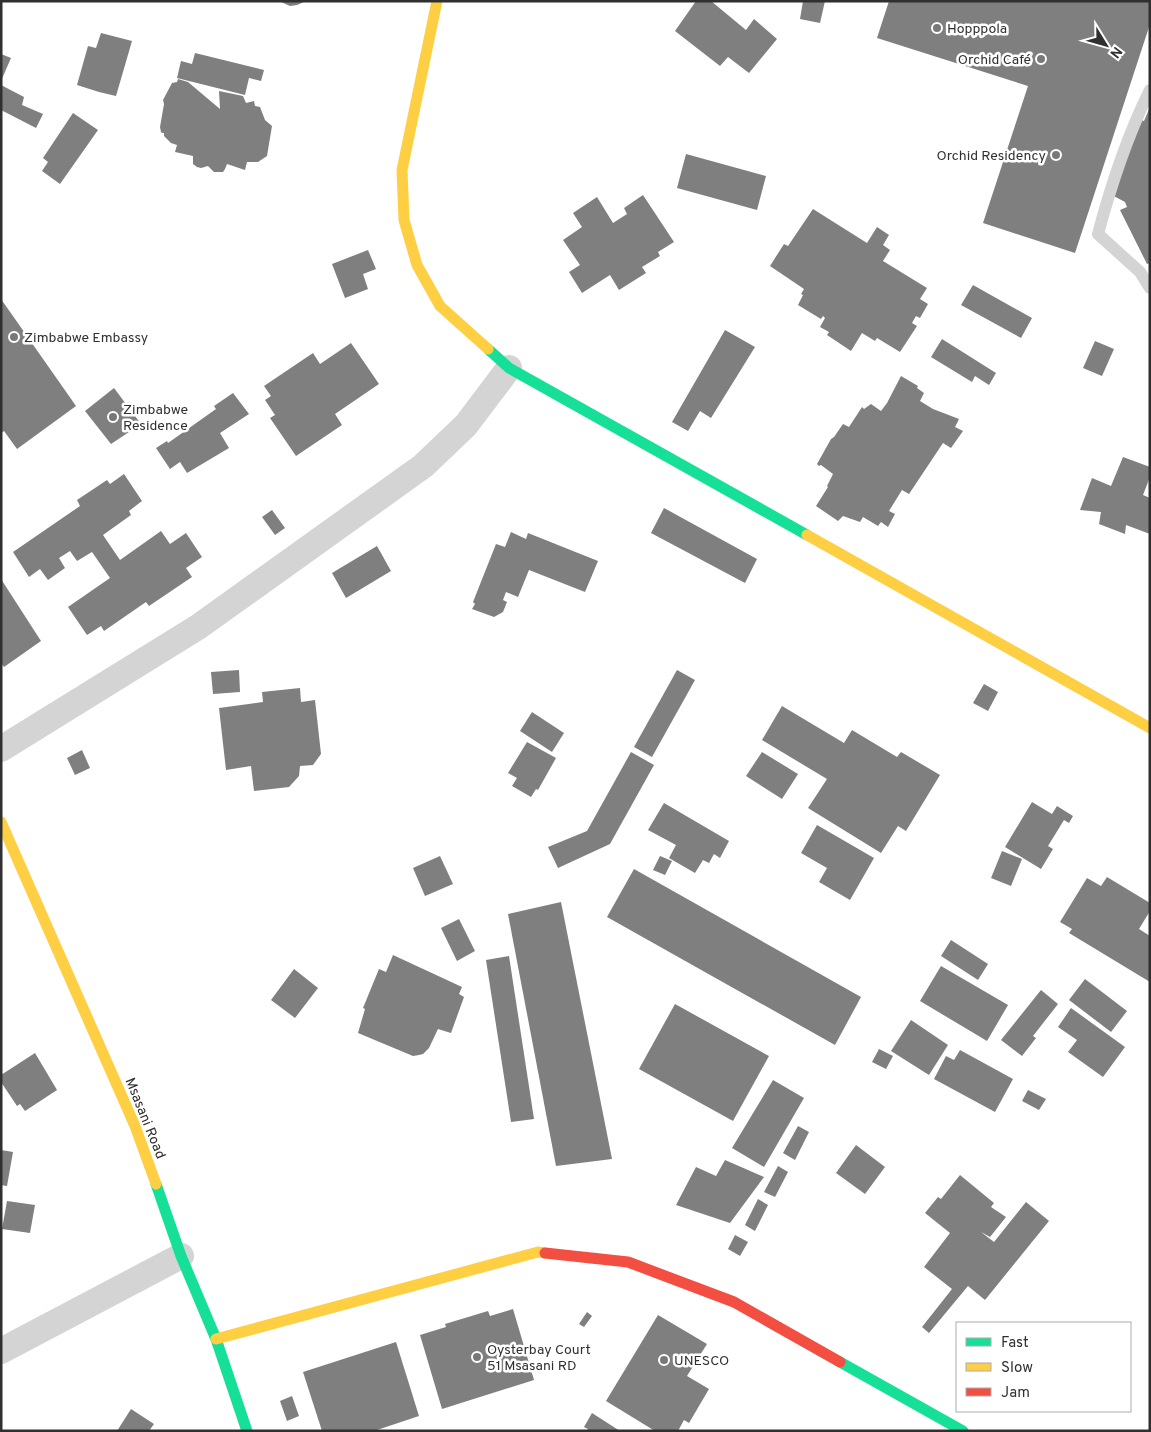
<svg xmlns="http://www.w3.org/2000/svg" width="1151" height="1432" viewBox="0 0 1151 1432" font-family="Overpass,sans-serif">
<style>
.building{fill:#7f7f7f}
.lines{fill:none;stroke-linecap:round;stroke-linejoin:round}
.lane{stroke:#d4d4d4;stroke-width:12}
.street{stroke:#d4d4d4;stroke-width:26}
.fast{stroke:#16e098;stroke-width:11}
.slow{stroke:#ffcf43;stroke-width:11}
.jam{stroke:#f24e42;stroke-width:11}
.poi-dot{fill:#787878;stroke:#fff;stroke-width:2}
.labels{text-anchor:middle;stroke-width:5;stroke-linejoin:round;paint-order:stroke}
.poi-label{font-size:14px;fill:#303030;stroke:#fff;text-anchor:start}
.street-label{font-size:14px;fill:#303030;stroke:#fff}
</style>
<rect width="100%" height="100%" fill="#fff"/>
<g class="building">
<polygon points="279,1 306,1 297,5 290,6"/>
<polygon points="696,1 711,1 746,30 754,19 777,39 749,73 728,57 720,66 675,31"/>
<polygon points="803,1 825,1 820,23 800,19"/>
<polygon points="889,1 1150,1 1150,24 1075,253 983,223 1028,86 877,38"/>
<polygon points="101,33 132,41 116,96 99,92 77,85 88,46 96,48"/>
<polygon points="195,53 264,70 261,81 249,78 245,95 177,78 181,61 192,64"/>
<polygon points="1,54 11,58 1,81"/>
<polygon points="178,79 188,82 220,109 219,91 243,96 246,103 254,101 255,106 260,107 265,120 272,126 267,156 258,162 247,162 245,170 227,164 225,169 223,172 214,172 208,166 201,168 197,167 193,164 193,156 175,152 177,145 171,143 164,136 164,133 162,133 161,132 160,127 164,104 163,100 172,83 177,82"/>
<polygon points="1,85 24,97 22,105 43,114 36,128 1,110"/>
<polygon points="1150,107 1150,263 1147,264 1120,210 1127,207 1125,202 1110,194 1141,120 1144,121"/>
<polygon points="73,113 98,130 60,184 42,171 48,162 43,158"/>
<polygon points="686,154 766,176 757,210 677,188"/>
<polygon points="643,195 674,242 658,252 660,256 642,267 646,273 619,290 610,275 582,293 569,272 580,265 563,240 582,227 573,213 597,197 613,223 627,214 624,208"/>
<polygon points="813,209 867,243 877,227 889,235 883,245 890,250 883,261 927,288 920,299 928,304 920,318 916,316 912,323 917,326 900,352 877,338 875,341 862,333 851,351 827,335 829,332 820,327 825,318 823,316 821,319 798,305 803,295 801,294 804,289 770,266 784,244 788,246"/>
<polygon points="368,250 376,269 363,274 368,289 345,298 332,264"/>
<polygon points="973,285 1032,318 1021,338 961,305"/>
<polygon points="1,299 76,406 17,449 4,431 1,433"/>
<polygon points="725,330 755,347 711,418 700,411 688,431 672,422"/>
<polygon points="942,339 996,373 989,385 975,376 972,382 931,357"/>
<polygon points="1095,341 1114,349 1102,376 1083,368"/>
<polygon points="351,343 379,384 335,414 342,425 296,456 270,418 275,415 265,400 271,396 264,386 313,353 320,364"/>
<polygon points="901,376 918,386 917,388 924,393 920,401 933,409 959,419 955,427 963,431 951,448 943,443 909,494 902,490 889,511 895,514 888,527 881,522 878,526 863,517 860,522 843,516 838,521 816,506 828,487 827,486 833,474 821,465 819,466 817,464 831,439 834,437 843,424 849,427 862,407 864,409 871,404 881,411 887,403"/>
<polygon points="114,388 141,424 111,444 85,411"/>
<polygon points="233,393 249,414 220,433 229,448 187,473 180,462 170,469 156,448 167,441 168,443 216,409 214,406"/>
<polygon points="1123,457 1150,467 1150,477 1143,495 1150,498 1150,534 1126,525 1125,534 1099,524 1101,512 1080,510 1092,478 1111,486"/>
<polygon points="124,474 142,501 129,511 131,515 103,535 120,560 161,531 170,544 186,533 202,557 186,568 192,577 149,606 146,602 104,631 101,626 87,635 68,607 110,578 92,552 77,561 70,551 59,558 65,568 48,580 40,569 29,577 13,552 80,506 77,500 107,480 110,484"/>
<polygon points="664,508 757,559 745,583 651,533"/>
<polygon points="272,510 285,528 275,535 262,517"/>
<polygon points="511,532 526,539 528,533 598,561 585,592 529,570 518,597 506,592 503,600 507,602 503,612 494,617 472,609 475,604 473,602 496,544 505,547"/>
<polygon points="377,546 391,571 346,598 332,573"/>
<polygon points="1,579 41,641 4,667 1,663"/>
<polygon points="239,670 240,692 213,694 211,672"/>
<polygon points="677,670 695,680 652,757 634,747"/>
<polygon points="984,684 998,692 988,711 973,703"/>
<polygon points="300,688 301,702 315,700 321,754 313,765 300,766 299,776 289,787 254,791 251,766 226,770 219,708 263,702 262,692"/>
<polygon points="782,706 844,743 852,730 897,757 901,752 940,775 906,831 898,826 881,853 808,808 827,779 762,740"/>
<polygon points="532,712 564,733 552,752 520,731"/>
<polygon points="527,742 556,758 538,790 536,789 531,797 512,786 517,778 508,773"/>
<polygon points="82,750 90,768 75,775 67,758"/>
<polygon points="631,752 654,765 610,844 558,868 548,847 587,831"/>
<polygon points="762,752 798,774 782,799 746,776"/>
<polygon points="1032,802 1052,814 1057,806 1073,816 1069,823 1064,820 1048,846 1053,849 1041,869 1005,847"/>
<polygon points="664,803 729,841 720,858 714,854 709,863 703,860 695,873 669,858 676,845 648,830"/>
<polygon points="817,825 874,858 850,900 819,882 827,868 801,853"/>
<polygon points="1002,851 1022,859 1011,886 991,878"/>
<polygon points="440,856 453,884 425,896 413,868"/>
<polygon points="660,856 672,861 665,875 653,870"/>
<polygon points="634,869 861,997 835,1045 607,917"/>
<polygon points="1107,877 1150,903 1150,911 1139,929 1150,936 1150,982 1069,933 1072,929 1060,922 1087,878 1101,886"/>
<polygon points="561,902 612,1159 556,1166 508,914"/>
<polygon points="459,919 475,951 457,961 441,928"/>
<polygon points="951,940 988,964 978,980 941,956"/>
<polygon points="393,955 462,987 459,994 464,997 451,1033 438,1029 429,1048 423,1054 419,1055 413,1056 358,1033 365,1009 363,1008 379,969 386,972"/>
<polygon points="509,956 534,1119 511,1122 486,960"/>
<polygon points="941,966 1008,1005 987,1041 920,1001"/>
<polygon points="294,969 318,988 295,1018 271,1000"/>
<polygon points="1085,979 1127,1011 1111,1032 1069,1000"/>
<polygon points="1041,990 1058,1004 1033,1036 1036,1038 1022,1056 1001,1040"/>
<polygon points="675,1004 769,1056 733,1121 639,1069"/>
<polygon points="1071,1008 1125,1047 1103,1077 1068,1052 1077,1040 1058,1027"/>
<polygon points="911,1020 948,1045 929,1075 891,1051"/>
<polygon points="879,1049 893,1056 886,1069 872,1062"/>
<polygon points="960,1050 1013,1079 995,1112 934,1079 946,1056 954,1060"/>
<polygon points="35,1053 57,1090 25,1111 20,1104 17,1106 1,1082 1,1075"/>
<polygon points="773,1080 804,1098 764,1167 732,1148"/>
<polygon points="1028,1090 1046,1099 1039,1110 1022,1101"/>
<polygon points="798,1126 809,1132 795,1160 783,1153"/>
<polygon points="856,1145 885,1167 865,1194 836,1173"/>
<polygon points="1,1150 13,1152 7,1186 1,1185"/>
<polygon points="725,1160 764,1177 730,1223 676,1205 696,1167 716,1176"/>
<polygon points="778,1166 788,1172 775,1197 764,1192"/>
<polygon points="960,1175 994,1203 991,1207 1006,1217 990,1237 981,1232 994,1242 1026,1202 1049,1221 985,1300 968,1286 929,1333 922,1327 952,1289 924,1267 950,1233 925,1213 938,1197 941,1199"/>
<polygon points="758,1199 768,1205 755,1231 745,1225"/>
<polygon points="7,1201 35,1205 30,1233 2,1229"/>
<polygon points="735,1235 748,1242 740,1256 728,1249"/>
<polygon points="513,1309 534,1380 442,1409 420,1335 446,1327 445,1324 488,1311 490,1316"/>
<polygon points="587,1312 592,1316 584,1327 579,1324"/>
<polygon points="658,1315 707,1344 687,1376 709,1389 689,1423 684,1420 678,1431 655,1431 606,1401"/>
<polygon points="396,1342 419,1416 374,1431 322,1431 303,1372"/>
<polygon points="292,1396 299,1416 287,1421 280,1401"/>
<polygon points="131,1409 154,1424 149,1431 117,1431"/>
<polygon points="592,1413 620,1431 587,1431 588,1429 584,1427"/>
</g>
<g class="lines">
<path class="lane" d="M1150,90c-23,46 -39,95 -52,144l42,38 10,16"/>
<g class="street">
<polyline points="1,749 198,627 423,466 466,425 509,368"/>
<polyline points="1,1351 181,1256"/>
</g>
<g class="fast">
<polyline points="488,349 509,368 807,535"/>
<polyline points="156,1184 181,1256 216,1339 247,1431"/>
<polyline points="840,1362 963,1431"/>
</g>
<g class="slow">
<polyline points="437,1 402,170 404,220 417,265 440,306 488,349"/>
<polyline points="807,535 1150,728"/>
<polyline points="1,822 135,1126 156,1184"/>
<polyline points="216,1339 538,1252 545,1253"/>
</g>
<polyline class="jam" points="545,1253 628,1262 734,1302 840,1362"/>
</g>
<g class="poi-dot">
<circle cx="937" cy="28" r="5"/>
<circle cx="1041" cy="59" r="5"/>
<circle cx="1056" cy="155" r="5"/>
<circle cx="14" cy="337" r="5"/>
<circle cx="113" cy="417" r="5"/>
<circle cx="477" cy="1357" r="5"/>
<circle cx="664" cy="1360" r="5"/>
</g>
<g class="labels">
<g class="poi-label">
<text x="947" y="33">Hopppola</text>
<text x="1031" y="64" text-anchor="end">Orchid Café</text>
<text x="1046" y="160" text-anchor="end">Orchid Residency</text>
<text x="24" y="342">Zimbabwe Embassy</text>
<text x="123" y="414">Zimbabwe<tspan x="123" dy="16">Residence</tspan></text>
<text x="487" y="1354">Oysterbay Court<tspan x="487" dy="16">51 Msasani RD</tspan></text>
<text x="674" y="1365">UNESCO</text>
</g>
<g class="street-label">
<text transform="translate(146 1118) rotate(68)" y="5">Msasani Road</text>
</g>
</g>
<rect width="1151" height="1432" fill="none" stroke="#303030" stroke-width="5"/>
<rect x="956" y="1322" width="175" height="90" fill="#ffffff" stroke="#acacac"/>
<rect x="966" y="1338" width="25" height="8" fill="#16e098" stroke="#acacac"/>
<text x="1001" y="1347" font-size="15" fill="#303030">Fast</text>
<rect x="966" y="1363" width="25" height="8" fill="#ffcf43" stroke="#acacac"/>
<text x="1001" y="1372" font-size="15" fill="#303030">Slow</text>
<rect x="966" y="1388" width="25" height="8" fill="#f24e42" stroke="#acacac"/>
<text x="1001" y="1397" font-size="15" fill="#303030">Jam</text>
<g transform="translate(1106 45) rotate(127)" stroke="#ffffff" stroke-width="4" paint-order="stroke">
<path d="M0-4L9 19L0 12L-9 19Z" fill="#303030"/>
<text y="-8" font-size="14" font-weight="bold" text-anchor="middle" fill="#303030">N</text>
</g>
</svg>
